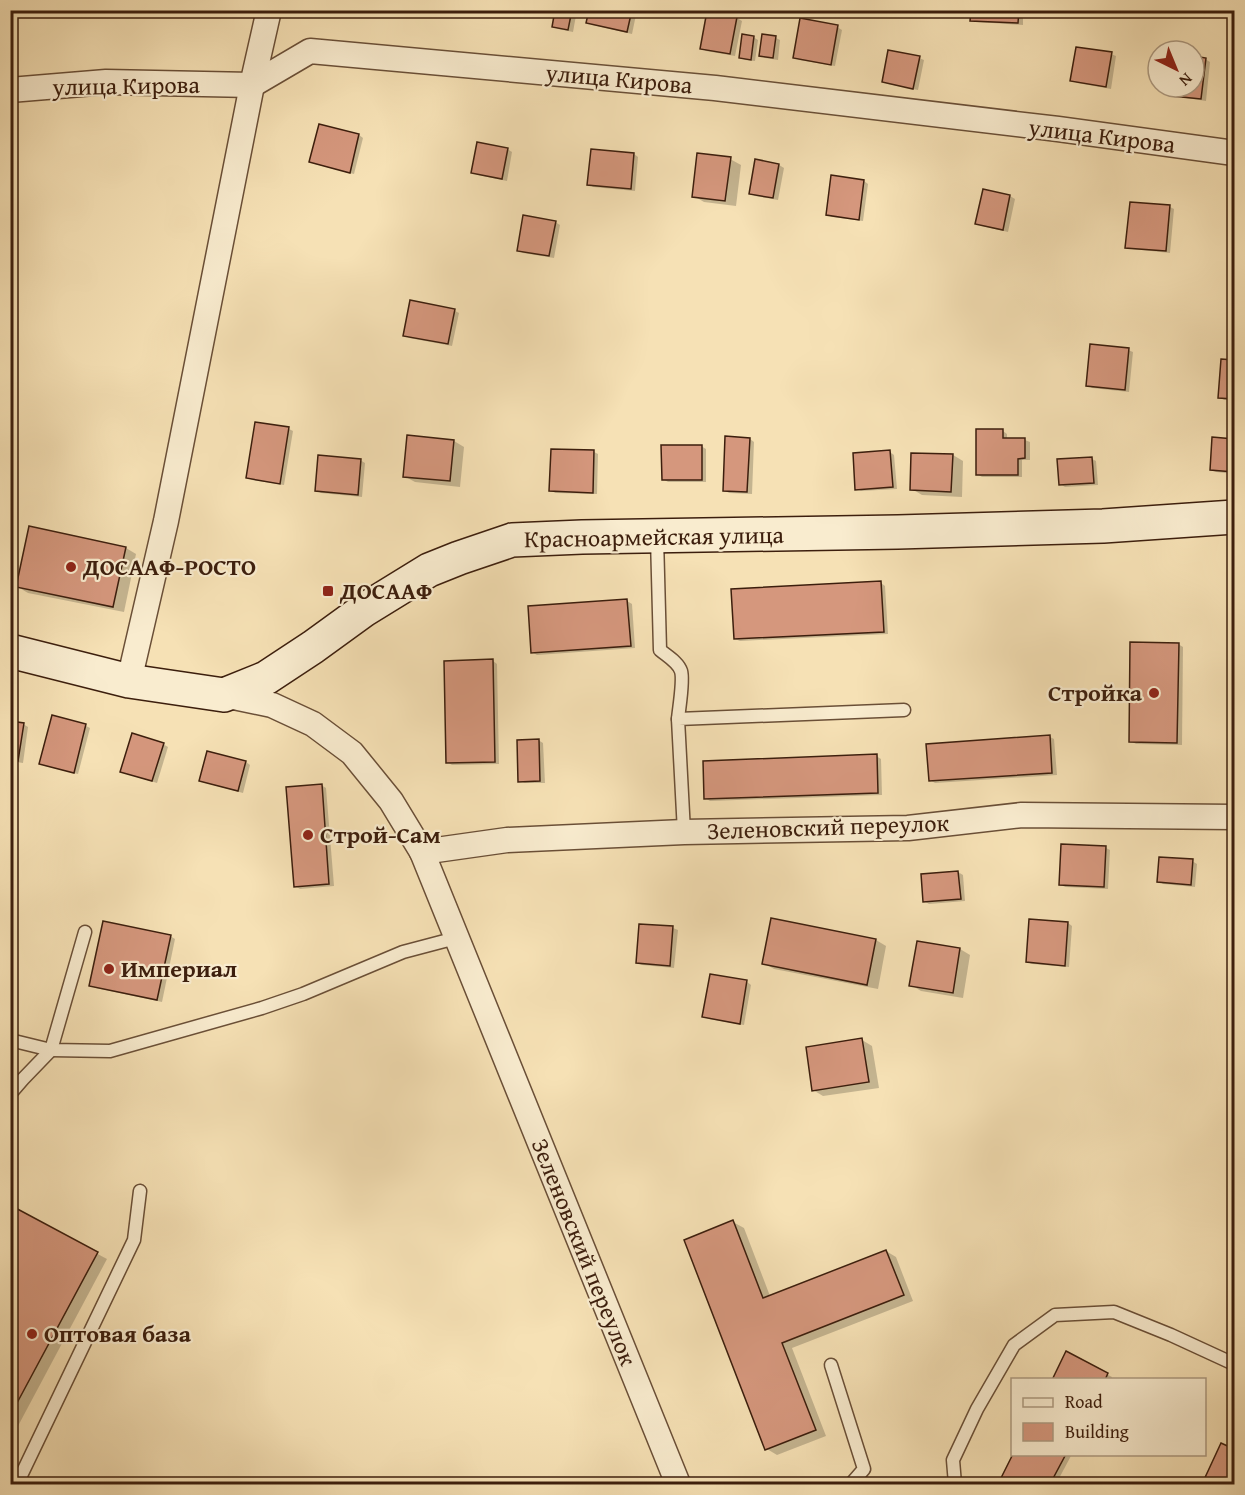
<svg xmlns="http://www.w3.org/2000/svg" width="1245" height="1495" viewBox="0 0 1245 1495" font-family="'Gentium Book Plus',serif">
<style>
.shadow{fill:#0003}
.building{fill:#d5977d;stroke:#3c1e0d;stroke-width:1.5}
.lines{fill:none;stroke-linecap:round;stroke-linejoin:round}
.lane-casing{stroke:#6a4f37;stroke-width:15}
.street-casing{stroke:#6a4f37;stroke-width:27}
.secondary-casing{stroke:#3c1e0d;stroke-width:36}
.lane{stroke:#f9eccf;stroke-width:12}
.street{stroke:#f9eccf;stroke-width:24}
.secondary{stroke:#f9eccf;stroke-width:33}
.poi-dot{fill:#8f2418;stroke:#f9eccf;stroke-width:2}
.labels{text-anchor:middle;stroke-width:4.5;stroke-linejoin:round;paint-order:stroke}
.street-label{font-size:24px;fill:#3c1e0d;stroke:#f9eccf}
.poi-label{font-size:24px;font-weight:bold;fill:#3c1e0d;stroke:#f9eccf;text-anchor:start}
</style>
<rect width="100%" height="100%" fill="#f6e1b5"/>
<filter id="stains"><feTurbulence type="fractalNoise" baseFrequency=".00333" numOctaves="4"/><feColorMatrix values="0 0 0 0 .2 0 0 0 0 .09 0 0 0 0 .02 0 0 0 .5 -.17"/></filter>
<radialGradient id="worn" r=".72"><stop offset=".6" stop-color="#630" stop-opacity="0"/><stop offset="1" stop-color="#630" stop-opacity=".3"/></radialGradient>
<g class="shadow">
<polygon points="556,10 577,10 573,32 558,29 553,26"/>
<polygon points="591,10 637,10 632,34 593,25 588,22"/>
<polygon points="972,10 1023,10 1023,25 977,22 972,20"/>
<polygon points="708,13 737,18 742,21 735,56 706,51 702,48"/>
<polygon points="837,27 842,30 835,66 799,60 794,57"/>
<polygon points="753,37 758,40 755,61 745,60 740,57"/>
<polygon points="776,38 780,40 778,60 765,58 761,55"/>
<polygon points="1111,54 1116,56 1111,89 1077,83 1072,80"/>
<polygon points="919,58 924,60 918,90 888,84 883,82"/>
<polygon points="1194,58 1205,59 1210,62 1206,101 1179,97 1174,95 1175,87 1194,87"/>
<polygon points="359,135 363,138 354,174 315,164 311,161"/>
<polygon points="507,149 512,152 507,181 478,175 473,173"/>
<polygon points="634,154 638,157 635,191 593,187 589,184"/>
<polygon points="730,159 741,165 736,206 704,202 694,196"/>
<polygon points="756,161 779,165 784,168 778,200 755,196 750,193"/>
<polygon points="864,181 868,184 863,221 832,217 827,214"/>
<polygon points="984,190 1010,196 1015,199 1008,232 982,226 977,223"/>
<polygon points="1170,207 1174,209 1170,253 1132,249 1127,247"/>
<polygon points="555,222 560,225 554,258 523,253 518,250"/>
<polygon points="455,311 459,313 452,346 409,338 405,335"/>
<polygon points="1128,350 1133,352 1129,392 1092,388 1088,385"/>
<polygon points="1222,361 1234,361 1234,400 1224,400 1220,397"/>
<polygon points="289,429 293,431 284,485 252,480 247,477"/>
<polygon points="1003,431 1007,434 1007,440 1025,440 1030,442 1030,460 1022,460 1022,477 982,477 977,474"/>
<polygon points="750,439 754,442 752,494 729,493 724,490"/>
<polygon points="1213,439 1234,440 1234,474 1216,472 1211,470"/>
<polygon points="454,441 464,447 460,487 415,482 404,476"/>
<polygon points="701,446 706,449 706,482 668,482 663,479"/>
<polygon points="594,452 598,454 597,494 555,493 551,490"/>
<polygon points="890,452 894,455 897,489 861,491 857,489"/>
<polygon points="953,455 963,461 962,497 922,495 912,489"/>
<polygon points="1092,459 1096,461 1098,485 1065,487 1060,484"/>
<polygon points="360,460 365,463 362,497 321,493 316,490"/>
<polygon points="126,548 136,554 124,612 28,593 18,587"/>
<polygon points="881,583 885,586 888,634 740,641 735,639"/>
<polygon points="627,601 632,604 635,648 537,655 532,652"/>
<polygon points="1178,644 1183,647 1182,745 1136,744 1131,741"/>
<polygon points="493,661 497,664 499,764 452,765 447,762"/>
<polygon points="53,717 86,726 90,728 78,774 45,766"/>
<polygon points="10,723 23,724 28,727 23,763 10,761"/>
<polygon points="1050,737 1054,739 1057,775 935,783 930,780"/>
<polygon points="538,740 543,743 545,783 525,783 520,781"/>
<polygon points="163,744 168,747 157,783 127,774"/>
<polygon points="208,752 246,762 250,765 243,793 206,783 201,780"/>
<polygon points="876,756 881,759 882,795 710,801 705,798"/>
<polygon points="321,785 326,788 334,886 300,889 295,886"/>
<polygon points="1106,848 1110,850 1108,889 1065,887 1060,884"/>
<polygon points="1192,861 1197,864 1195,887 1163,884 1159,881"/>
<polygon points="958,872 963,875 965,901 929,904 924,901"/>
<polygon points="772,920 876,940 886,946 878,989 774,969 764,963"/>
<polygon points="1068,923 1072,926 1069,967 1032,964 1027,962"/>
<polygon points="640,925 673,928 678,930 674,968 642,965 637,963"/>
<polygon points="170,936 175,939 162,1002 96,988 91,986"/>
<polygon points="960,949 970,955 963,998 921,991 911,985"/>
<polygon points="712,975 747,982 751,985 744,1025 709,1019 704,1017"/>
<polygon points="862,1040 872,1046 879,1088 823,1096 813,1090"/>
<polygon points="10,1207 107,1259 10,1441"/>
<polygon points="733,1222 744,1228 770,1296 886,1251 896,1257 913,1301 792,1348 826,1436 777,1455 767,1449"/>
<polygon points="1067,1353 1112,1377 1111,1380 1053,1380"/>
<polygon points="1222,1445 1234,1451 1234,1484 1203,1484"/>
<polygon points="1015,1454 1072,1454 1056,1484 999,1484"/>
</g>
<g class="building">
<polygon points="555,10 572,10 568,30 552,27"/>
<polygon points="589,10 632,10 627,32 586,23"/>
<polygon points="971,10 1019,10 1018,23 970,21"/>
<polygon points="707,11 737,17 730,54 700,49"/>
<polygon points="800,18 838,25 831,65 793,58"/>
<polygon points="742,34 754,36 751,60 739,58"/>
<polygon points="762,34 776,36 773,58 759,56"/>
<polygon points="1076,47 1112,52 1106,87 1070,81"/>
<polygon points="888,50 920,56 913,89 882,82"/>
<polygon points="1194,56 1206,58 1201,99 1172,96 1173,87 1194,87"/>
<polygon points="319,124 359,134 350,173 309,162"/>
<polygon points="477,142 508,148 502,179 471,173"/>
<polygon points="591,149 634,153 631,189 587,185"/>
<polygon points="697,153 731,157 725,201 692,197"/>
<polygon points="755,159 779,164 773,198 749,194"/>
<polygon points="831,175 864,180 859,220 826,215"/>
<polygon points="983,189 1010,195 1003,230 975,224"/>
<polygon points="1130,202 1170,205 1166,251 1125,248"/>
<polygon points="523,215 556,221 549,256 517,251"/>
<polygon points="410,300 455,309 448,344 403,336"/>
<polygon points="1090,344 1129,348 1125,390 1086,386"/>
<polygon points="1221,359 1234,360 1234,399 1218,398"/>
<polygon points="255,422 289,427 280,484 246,478"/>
<polygon points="976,429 1003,429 1003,438 1025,438 1025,458 1018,459 1018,475 976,475"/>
<polygon points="407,435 454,440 450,481 403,477"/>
<polygon points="725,436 750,438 747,492 723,491"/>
<polygon points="1212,437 1234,439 1234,472 1210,470"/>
<polygon points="661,445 702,445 702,480 662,480"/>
<polygon points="551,449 594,450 593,493 549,491"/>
<polygon points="890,450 893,487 855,490 853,453"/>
<polygon points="911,453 953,454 951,492 910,490"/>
<polygon points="318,455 361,459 358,495 315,491"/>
<polygon points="1092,457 1094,483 1059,485 1057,459"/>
<polygon points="29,526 126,547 113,607 16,587"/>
<polygon points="881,581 884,632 734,639 731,589"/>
<polygon points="627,599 631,646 531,653 528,606"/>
<polygon points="1130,642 1179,643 1177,743 1129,742"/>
<polygon points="493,659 495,762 446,763 444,661"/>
<polygon points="52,715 86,724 74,773 39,764"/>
<polygon points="10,721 24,723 18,761 10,760"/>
<polygon points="132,733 164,743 152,781 120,772"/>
<polygon points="1050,735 1052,773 929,781 926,744"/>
<polygon points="539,739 540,781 518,782 517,740"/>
<polygon points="207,751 246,761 238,791 199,781"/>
<polygon points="877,754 878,793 704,799 703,761"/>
<polygon points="322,784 329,884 294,887 286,787"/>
<polygon points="1061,844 1106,846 1104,887 1059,885"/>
<polygon points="1159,857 1193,859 1191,885 1157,882"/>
<polygon points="958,871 961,899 923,902 921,874"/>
<polygon points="771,918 876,939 867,985 762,964"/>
<polygon points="1029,919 1068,922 1065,966 1026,962"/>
<polygon points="103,921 171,935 157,1000 89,986"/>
<polygon points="639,924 673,926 670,966 636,963"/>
<polygon points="917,941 960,948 953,993 909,986"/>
<polygon points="710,974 747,980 740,1024 702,1017"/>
<polygon points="862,1038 869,1082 812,1091 806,1047"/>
<polygon points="10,1205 98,1252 10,1416"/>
<polygon points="733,1220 763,1298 886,1250 904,1295 782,1343 816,1430 765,1450 684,1240"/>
<polygon points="1066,1351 1108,1373 1105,1380 1052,1380"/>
<polygon points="1221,1443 1234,1449 1234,1484 1202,1484"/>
<polygon points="1013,1454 1066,1454 1050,1484 998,1484"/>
</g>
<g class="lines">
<g class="lane-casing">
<g id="lane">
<path d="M657,538l3,112c7,6 18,12 21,21 3,9 -2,37 -3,48"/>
<polyline points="684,832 678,719 904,710"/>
<polyline points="10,1040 51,1050 110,1051 262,1008 303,994 403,952 456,938"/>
<polyline points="10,1094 23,1079 51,1050 85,932"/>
<polyline points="831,1365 864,1469 851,1484"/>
<polyline points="17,1484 134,1240 140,1191"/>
<polyline points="955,1484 953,1460 977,1409 1014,1345 1055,1315 1114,1312 1171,1335 1234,1364"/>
</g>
</g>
<g class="street-casing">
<g id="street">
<polyline points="10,90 106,82 252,85 310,51 715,88 1058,129 1234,153"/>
<polyline points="129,681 166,521 252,85 269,10"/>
<polyline points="224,695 272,705 313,724 352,753 391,801 422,852 678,1484"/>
<polyline points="422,852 507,840 684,832 908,828 1022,815 1234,817"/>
</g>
</g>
<g class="secondary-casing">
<polyline id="secondary" points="10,651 129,681 224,695 266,678 313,647 364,610 429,570 459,558 512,540 582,537 898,532 1103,526 1234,517"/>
</g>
<use href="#lane" class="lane"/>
<use href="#street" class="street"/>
<use href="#secondary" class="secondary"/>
</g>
<g class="poi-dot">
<circle cx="71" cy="567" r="6"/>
<rect x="322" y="585" width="12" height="12" rx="3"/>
<circle cx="1154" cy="693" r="6"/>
<circle cx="308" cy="835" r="6"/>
<circle cx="109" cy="969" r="6"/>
<circle cx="32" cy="1334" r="6"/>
</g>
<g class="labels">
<g class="street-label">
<text transform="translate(619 79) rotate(5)" y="8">улица Кирова</text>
<text transform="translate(126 86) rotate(-1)" y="8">улица Кирова</text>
<text transform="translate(1102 136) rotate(7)" y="8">улица Кирова</text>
<text transform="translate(654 537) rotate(-1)" y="8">Красноармейская улица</text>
<text transform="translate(828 827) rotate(-2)" y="8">Зеленовский переулок</text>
<text transform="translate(584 1252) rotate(68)" y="8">Зеленовский переулок</text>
</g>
<g class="poi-label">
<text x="83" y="575">ДОСААФ-РОСТО</text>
<text x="340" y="599">ДОСААФ</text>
<text x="1142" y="701" text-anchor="end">Стройка</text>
<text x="320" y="843">Строй-Сам</text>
<text x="121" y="977">Империал</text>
<text x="44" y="1342">Оптовая база</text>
</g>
</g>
<rect width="1245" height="1495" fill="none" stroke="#f6e1b5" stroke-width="36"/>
<rect x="12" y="12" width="1221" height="1471" fill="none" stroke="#3c1e0d" stroke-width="3"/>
<rect x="18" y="18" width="1209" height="1459" fill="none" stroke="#3c1e0d" stroke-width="1.5"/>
<rect x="1011" y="1378" width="195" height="78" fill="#f9eccf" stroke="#ad9a81" stroke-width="1.5"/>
<rect x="1023" y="1398" width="30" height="9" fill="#f9eccf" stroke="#ad9a81" stroke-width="1.5"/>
<text x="1065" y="1408" font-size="18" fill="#3c1e0d">Road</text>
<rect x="1023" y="1423" width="30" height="18" fill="#d5977d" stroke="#ad9a81" stroke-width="1.5"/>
<text x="1065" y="1438" font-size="18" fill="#3c1e0d">Building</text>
<g transform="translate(1176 69) rotate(137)"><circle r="28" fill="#f9eccf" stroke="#ad9a81" stroke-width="1.5"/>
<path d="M0-4.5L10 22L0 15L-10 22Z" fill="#8f2418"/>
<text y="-9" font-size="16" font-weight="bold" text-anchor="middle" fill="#3c1e0d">N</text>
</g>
<rect width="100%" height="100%" filter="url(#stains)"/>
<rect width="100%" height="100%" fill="url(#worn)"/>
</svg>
